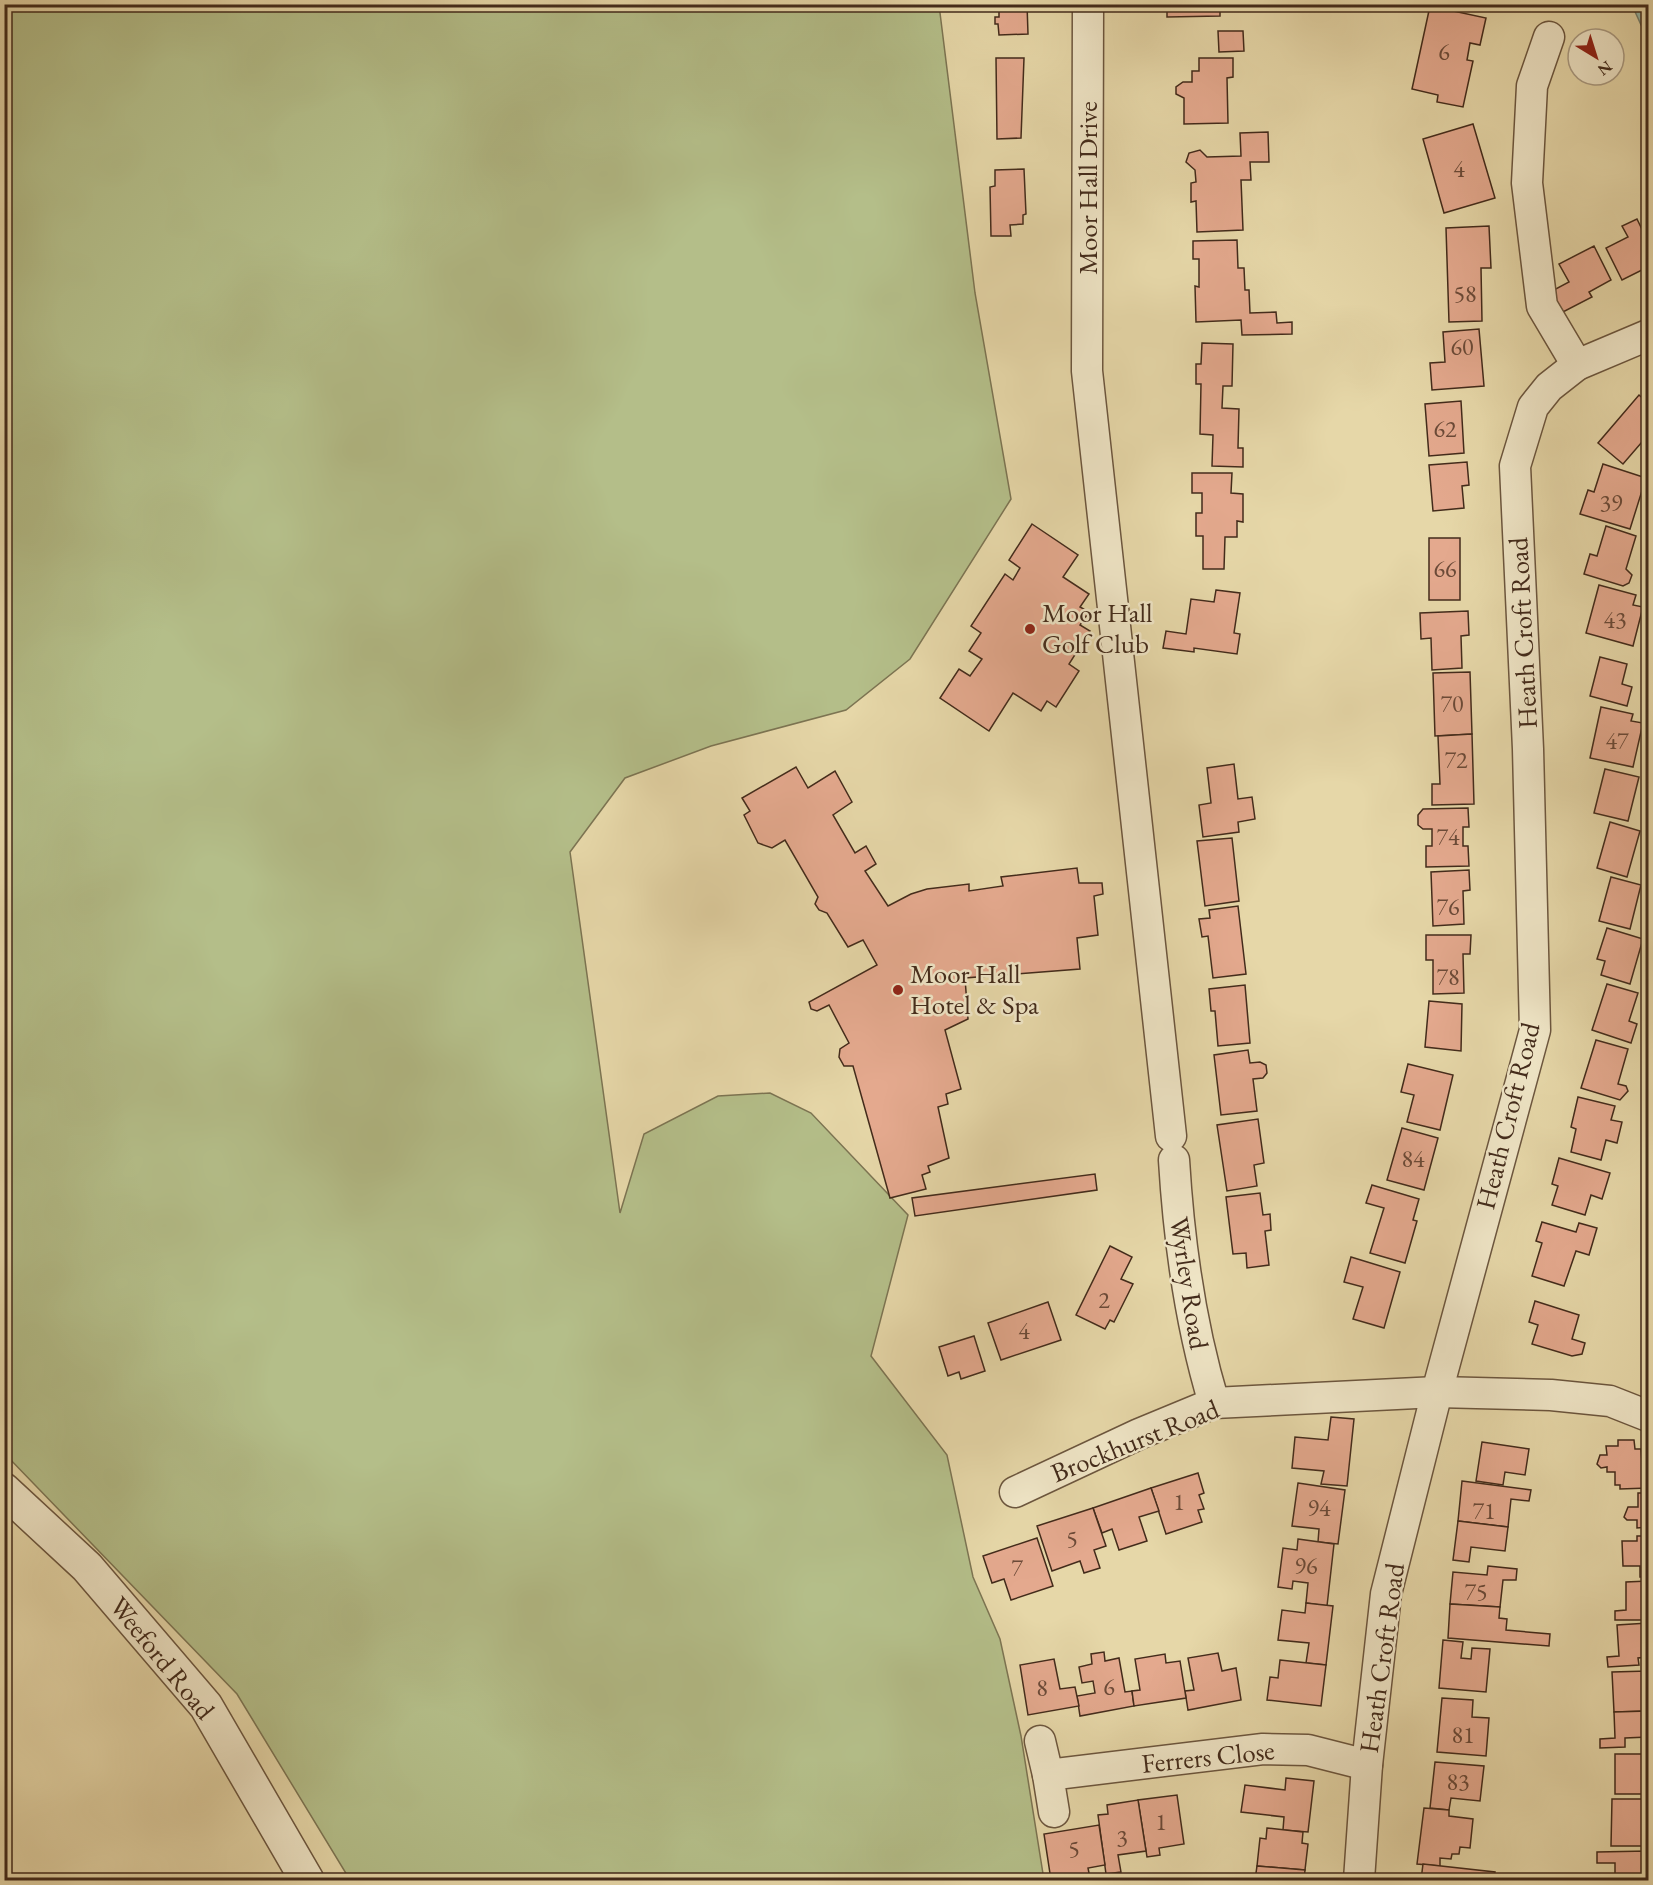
<svg xmlns="http://www.w3.org/2000/svg" width="1653" height="1885" viewBox="0 0 1653 1885" font-family="'EB Garamond',serif">
<style>
.green{fill:#b4be89;stroke:#7c7452;stroke-width:1.5}
.water{fill:#96b9aa;stroke:#758071;stroke-width:1.5}
.building{fill:#e4a98e;stroke:#432b1b;stroke-width:1.5}
.lines{fill:none;stroke-linecap:round;stroke-linejoin:round}
.minor-casing{stroke:#6c563e;stroke-width:33}
.tertiary-casing{stroke:#6c563e;stroke-width:36}
.minor{stroke:#efe5c6;stroke-width:30}
.tertiary{stroke:#efe5c6;stroke-width:33}
.poi-dot{fill:#8f2418;stroke:#efe5c6;stroke-width:2}
.labels{text-anchor:middle;stroke-width:5;stroke-linejoin:round;paint-order:stroke}
.number-label{font-size:24px;fill:#6b4a38}
.street-label{font-size:27px;fill:#432b1b;stroke:#efe5c6}
.poi-label{font-size:27px;fill:#432b1b;stroke:#efe5c6;text-anchor:start}
</style>
<rect width="100%" height="100%" fill="#e6d7a8"/>
<filter id="stains"><feTurbulence type="fractalNoise" baseFrequency=".00333" numOctaves="4"/><feColorMatrix values="0 0 0 0 .2 0 0 0 0 .09 0 0 0 0 .02 0 0 0 .5 -.17"/></filter>
<radialGradient id="worn" r=".72"><stop offset=".6" stop-color="#630" stop-opacity="0"/><stop offset="1" stop-color="#630" stop-opacity=".3"/></radialGradient>
<polygon class="green" points="5,5 939,5 975,293 1011,499 910,659 846,710 711,746 625,778 570,852 620,1213 644,1134 718,1096 770,1093 811,1113 908,1215 871,1356 947,1455 973,1577 1000,1639 1021,1736 1044,1880 350,1880 237,1694 5,1454"/>
<polygon class="water" points="1632,5 1648,5 1648,38 1647,38"/>
<g class="building">
<polygon points="995,4 1027,4 1028,34 999,35 998,24 995,24 995,17 999,17 999,10 995,10"/>
<polygon points="1167,4 1220,4 1220,16 1167,17"/>
<polygon points="1430,6 1486,18 1480,45 1470,43 1467,60 1473,61 1463,107 1437,102 1438,95 1412,89"/>
<polygon points="1218,31 1243,31 1244,51 1219,52"/>
<polygon points="996,58 1024,58 1021,138 997,139"/>
<polygon points="1199,58 1233,58 1233,77 1227,78 1228,123 1184,124 1184,98 1176,94 1176,87 1183,82 1192,82 1192,71 1199,71"/>
<polygon points="1473,124 1495,198 1444,213 1423,139"/>
<polygon points="1268,132 1269,162 1250,162 1251,180 1241,180 1243,230 1197,232 1196,201 1191,202 1191,183 1196,182 1195,170 1186,162 1189,153 1200,150 1207,157 1241,156 1240,133"/>
<polygon points="1024,169 1026,214 1023,215 1023,224 1010,225 1011,236 991,236 990,187 995,186 995,170"/>
<polygon points="1637,219 1648,242 1648,267 1622,280 1606,248 1628,237 1622,226"/>
<polygon points="1489,226 1491,268 1481,268 1482,321 1449,322 1446,228"/>
<polygon points="1237,240 1238,268 1244,268 1245,290 1249,290 1250,313 1276,312 1277,323 1292,322 1292,334 1242,335 1241,320 1196,322 1195,286 1199,287 1199,259 1193,259 1193,241"/>
<polygon points="1594,246 1611,280 1589,292 1592,297 1561,313 1550,292 1569,282 1559,264"/>
<polygon points="1479,329 1484,386 1432,390 1430,363 1445,362 1443,332"/>
<polygon points="1202,343 1233,344 1232,386 1223,386 1222,408 1239,409 1238,448 1243,448 1243,467 1212,466 1213,435 1200,434 1201,384 1196,384 1196,364 1201,364"/>
<polygon points="1639,395 1648,403 1648,435 1623,464 1598,443"/>
<polygon points="1461,401 1464,453 1429,456 1425,404"/>
<polygon points="1467,462 1469,485 1462,486 1464,508 1433,511 1429,465"/>
<polygon points="1603,464 1646,478 1630,529 1580,514 1588,490 1594,492"/>
<polygon points="1192,473 1232,473 1231,493 1243,494 1243,522 1237,521 1237,537 1225,537 1224,569 1203,569 1203,536 1196,536 1196,513 1202,513 1202,493 1192,493"/>
<polygon points="1032,524 1078,555 1063,577 1089,594 1080,607 1089,612 1080,625 1090,631 1069,664 1079,671 1056,707 1047,701 1041,711 1013,693 989,731 940,698 959,669 970,676 982,659 969,651 981,633 971,626 1005,574 1013,580 1020,568 1009,560"/>
<polygon points="1606,526 1636,536 1626,569 1632,575 1629,583 1623,586 1584,574 1590,554 1597,556"/>
<rect x="1429" y="538" width="31" height="62"/>
<polygon points="1599,585 1636,595 1633,605 1643,607 1633,646 1586,633"/>
<polygon points="1216,590 1240,593 1234,633 1240,634 1237,654 1194,648 1194,652 1163,648 1166,631 1186,634 1191,599 1214,602"/>
<polygon points="1468,611 1469,635 1461,636 1462,668 1432,670 1431,638 1421,639 1420,613"/>
<polygon points="1600,657 1627,664 1622,684 1632,687 1627,706 1590,696"/>
<polygon points="1470,672 1472,734 1435,736 1433,673"/>
<polygon points="1601,707 1633,714 1631,721 1643,723 1633,767 1590,758"/>
<polygon points="1472,734 1474,804 1432,805 1432,784 1440,784 1438,736"/>
<polygon points="1234,764 1238,799 1252,797 1255,819 1238,822 1239,832 1203,837 1199,805 1211,803 1207,768"/>
<polygon points="796,767 808,788 835,771 852,802 833,815 855,853 866,846 876,864 865,871 888,906 911,894 927,889 969,884 969,891 1003,886 1001,877 1077,868 1079,883 1102,883 1103,894 1094,896 1098,935 1077,938 1080,969 965,978 968,1019 945,1030 961,1089 946,1094 948,1104 938,1107 949,1158 928,1166 930,1172 922,1175 926,1189 890,1198 853,1066 844,1066 839,1057 840,1049 849,1043 829,1005 817,1011 811,1009 809,1002 877,965 863,940 848,947 827,913 819,910 815,904 818,897 785,840 772,848 758,843 744,815 750,811 742,798"/>
<polygon points="1605,769 1639,777 1628,821 1594,813"/>
<polygon points="1468,808 1469,827 1463,827 1463,846 1468,846 1469,866 1426,867 1426,846 1432,846 1432,829 1423,829 1418,825 1418,815 1423,809"/>
<polygon points="1610,822 1640,831 1627,877 1597,868"/>
<polygon points="1232,838 1239,901 1205,906 1197,841"/>
<polygon points="1469,870 1470,890 1463,891 1464,924 1433,926 1431,872"/>
<polygon points="1611,877 1641,885 1630,929 1599,921"/>
<polygon points="1238,906 1246,974 1213,978 1208,936 1202,937 1199,919 1210,918 1209,910"/>
<polygon points="1607,928 1643,939 1630,984 1601,975 1605,961 1597,959"/>
<polygon points="1426,935 1471,935 1470,954 1463,954 1464,993 1433,994 1433,960 1426,960"/>
<polygon points="1607,984 1638,993 1629,1021 1637,1024 1631,1043 1592,1030"/>
<polygon points="1245,985 1250,1043 1218,1046 1215,1011 1211,1011 1209,989"/>
<polygon points="1429,1001 1462,1004 1461,1051 1425,1047"/>
<polygon points="1596,1040 1628,1049 1618,1084 1626,1086 1628,1091 1620,1100 1581,1088"/>
<polygon points="1248,1050 1250,1063 1260,1062 1266,1065 1267,1073 1263,1078 1253,1079 1257,1111 1221,1115 1214,1055"/>
<polygon points="1408,1064 1453,1075 1440,1130 1407,1122 1414,1095 1401,1092"/>
<polygon points="1578,1097 1615,1106 1611,1120 1622,1122 1617,1143 1606,1140 1601,1160 1571,1152 1576,1129 1571,1127"/>
<polygon points="1258,1119 1264,1163 1254,1165 1257,1186 1227,1191 1217,1125"/>
<polygon points="1402,1128 1438,1138 1424,1190 1387,1180"/>
<polygon points="1559,1158 1610,1173 1602,1199 1591,1195 1585,1215 1552,1205 1558,1186 1552,1184"/>
<polygon points="1095,1174 1097,1190 915,1216 912,1198"/>
<polygon points="1372,1185 1419,1199 1413,1220 1417,1221 1405,1263 1370,1253 1384,1208 1366,1203"/>
<polygon points="1260,1193 1263,1215 1270,1214 1271,1230 1265,1231 1269,1265 1247,1268 1246,1253 1233,1254 1226,1197"/>
<polygon points="1542,1222 1576,1232 1579,1223 1597,1228 1589,1255 1576,1251 1564,1286 1532,1276 1542,1243 1536,1241"/>
<polygon points="1110,1246 1132,1257 1121,1279 1133,1284 1114,1322 1110,1320 1105,1329 1076,1315"/>
<polygon points="1351,1257 1400,1272 1384,1328 1353,1319 1363,1287 1344,1282"/>
<polygon points="1535,1301 1579,1315 1572,1339 1585,1343 1582,1354 1572,1356 1532,1344 1538,1325 1529,1322"/>
<polygon points="1048,1302 1061,1340 1001,1360 988,1323"/>
<polygon points="974,1336 985,1371 961,1379 959,1372 948,1376 939,1347"/>
<polygon points="1331,1417 1354,1419 1347,1486 1321,1484 1324,1471 1292,1468 1295,1437 1328,1440"/>
<polygon points="1618,1440 1634,1440 1635,1449 1641,1449 1642,1462 1648,1462 1648,1488 1620,1489 1620,1485 1615,1485 1615,1472 1607,1472 1607,1467 1601,1468 1597,1464 1600,1455 1607,1455 1606,1446 1618,1446"/>
<polygon points="1482,1442 1529,1449 1525,1475 1505,1472 1503,1485 1476,1481"/>
<polygon points="1198,1473 1204,1493 1199,1495 1204,1509 1198,1510 1202,1522 1166,1534 1151,1488"/>
<polygon points="1462,1481 1531,1490 1529,1501 1511,1499 1508,1527 1458,1521"/>
<polygon points="1298,1483 1345,1490 1338,1544 1318,1542 1319,1529 1292,1526"/>
<polygon points="1151,1488 1159,1511 1139,1517 1147,1541 1119,1550 1112,1529 1102,1533 1093,1508"/>
<polygon points="1638,1493 1648,1493 1648,1527 1637,1528 1637,1520 1627,1520 1624,1517 1628,1507 1638,1507"/>
<polygon points="1093,1508 1106,1546 1094,1550 1100,1568 1084,1573 1080,1561 1052,1571 1037,1526"/>
<polygon points="1458,1521 1508,1527 1505,1551 1471,1547 1469,1562 1453,1560"/>
<polygon points="1637,1536 1648,1536 1648,1577 1640,1577 1640,1566 1623,1566 1622,1541 1637,1541"/>
<polygon points="1037,1538 1053,1586 1011,1600 1004,1579 992,1583 983,1556"/>
<polygon points="1298,1539 1334,1544 1327,1606 1306,1603 1308,1583 1293,1581 1292,1589 1278,1587 1283,1548 1297,1550"/>
<polygon points="1488,1566 1517,1569 1516,1580 1503,1580 1500,1607 1450,1604 1453,1572 1487,1575"/>
<polygon points="1648,1581 1648,1620 1615,1620 1615,1611 1626,1610 1626,1582"/>
<polygon points="1306,1603 1333,1606 1326,1665 1306,1663 1309,1643 1278,1640 1282,1610 1305,1613"/>
<polygon points="1450,1604 1500,1607 1499,1618 1507,1619 1506,1630 1550,1634 1549,1646 1448,1638"/>
<polygon points="1648,1623 1648,1657 1638,1658 1639,1665 1608,1667 1607,1657 1619,1656 1617,1625"/>
<polygon points="1443,1640 1463,1642 1461,1658 1471,1659 1472,1648 1490,1649 1486,1692 1439,1688"/>
<polygon points="1104,1652 1105,1661 1119,1658 1125,1692 1132,1691 1134,1706 1080,1716 1077,1696 1095,1693 1093,1681 1082,1683 1079,1667 1092,1664 1091,1654"/>
<polygon points="1218,1653 1222,1671 1236,1668 1241,1700 1188,1710 1185,1691 1194,1690 1188,1658"/>
<polygon points="1165,1654 1166,1663 1180,1661 1186,1698 1134,1706 1132,1691 1140,1690 1135,1659"/>
<polygon points="1054,1659 1060,1689 1075,1687 1079,1706 1028,1715 1020,1665"/>
<polygon points="1280,1660 1326,1665 1321,1706 1267,1700 1270,1677 1278,1678"/>
<polygon points="1648,1671 1648,1711 1614,1712 1612,1672"/>
<polygon points="1442,1698 1473,1700 1472,1717 1489,1718 1486,1756 1437,1752"/>
<polygon points="1648,1711 1648,1737 1625,1738 1625,1747 1600,1748 1600,1739 1615,1738 1614,1712"/>
<rect x="1615" y="1754" width="33" height="40"/>
<polygon points="1435,1762 1484,1766 1480,1801 1451,1798 1449,1810 1430,1808"/>
<polygon points="1286,1778 1314,1781 1308,1832 1283,1830 1284,1817 1241,1812 1245,1785 1285,1790"/>
<polygon points="1177,1795 1184,1844 1159,1848 1160,1855 1147,1857 1138,1800"/>
<polygon points="1612,1799 1648,1799 1648,1846 1611,1846"/>
<polygon points="1138,1800 1146,1851 1118,1855 1121,1872 1106,1874 1098,1815 1108,1814 1107,1805"/>
<polygon points="1424,1808 1449,1810 1449,1816 1473,1819 1470,1848 1460,1847 1459,1854 1452,1854 1451,1859 1440,1858 1440,1866 1417,1864"/>
<polygon points="1099,1825 1105,1865 1088,1868 1090,1878 1051,1880 1044,1834"/>
<polygon points="1267,1828 1303,1832 1302,1843 1308,1844 1305,1870 1257,1866 1260,1838 1266,1839"/>
<polygon points="1648,1851 1648,1880 1615,1880 1615,1863 1597,1863 1597,1852"/>
<polygon points="1423,1864 1495,1872 1494,1880 1463,1878 1463,1880 1421,1880"/>
<polygon points="1257,1866 1305,1870 1304,1880 1255,1880"/>
</g>
<g class="lines">
<g class="minor-casing">
<g id="minor">
<polyline points="1088,4 1087,371 1171,1136"/>
<polyline points="1549,37 1532,86 1527,183 1542,306 1577,365"/>
<path d="M1174,1160c5,83 16,164 40,243"/>
<polyline points="1015,1492 1139,1434 1214,1403 1437,1392 1551,1395 1610,1401 1648,1416"/>
<polyline points="1040,1741 1048,1775"/>
<polyline points="1054,1812 1048,1775 1263,1749 1308,1750 1367,1765"/>
<polyline points="1359,1880 1367,1765 1386,1594 1437,1392 1535,1030 1528,749 1515,466 1533,407 1549,387 1577,365 1648,335"/>
</g>
</g>
<g class="tertiary-casing">
<polyline id="tertiary" points="4,1490 87,1567 206,1706 307,1880"/>
</g>
<use href="#minor" class="minor"/>
<use href="#tertiary" class="tertiary"/>
</g>
<g class="poi-dot">
<circle cx="1030" cy="629" r="6"/>
<circle cx="898" cy="990" r="6"/>
</g>
<g class="labels">
<g class="number-label">
<text x="1444" y="60">6</text>
<text x="1459" y="177">4</text>
<text x="1465" y="302">58</text>
<text x="1462" y="355">60</text>
<text x="1445" y="437">62</text>
<text x="1611" y="511">39</text>
<text x="1445" y="577">66</text>
<text x="1615" y="628">43</text>
<text x="1452" y="712">70</text>
<text x="1617" y="749">47</text>
<text x="1456" y="768">72</text>
<text x="1448" y="845">74</text>
<text x="1448" y="915">76</text>
<text x="1448" y="985">78</text>
<text x="1413" y="1167">84</text>
<text x="1104" y="1308">2</text>
<text x="1024" y="1339">4</text>
<text x="1179" y="1510">1</text>
<text x="1319" y="1516">94</text>
<text x="1484" y="1519">71</text>
<text x="1072" y="1547">5</text>
<text x="1306" y="1574">96</text>
<text x="1017" y="1576">7</text>
<text x="1476" y="1600">75</text>
<text x="1109" y="1695">6</text>
<text x="1042" y="1696">8</text>
<text x="1463" y="1743">81</text>
<text x="1458" y="1790">83</text>
<text x="1161" y="1830">1</text>
<text x="1122" y="1846">3</text>
<text x="1074" y="1857">5</text>
</g>
<g class="street-label">
<text transform="translate(1088 188) rotate(-90)" y="9">Moor Hall Drive</text>
<text transform="translate(1523 633) rotate(-93)" y="9">Heath Croft Road</text>
<text transform="translate(1508 1116) rotate(-76)" y="9">Heath Croft Road</text>
<text transform="translate(1189 1283) rotate(81)" y="9">Wyrley Road</text>
<text transform="translate(1135 1441) rotate(-22)" y="9">Brockhurst Road</text>
<text transform="translate(162 1658) rotate(51)" y="9">Weeford Road</text>
<text transform="translate(1382 1658) rotate(-82)" y="9">Heath Croft Road</text>
<text transform="translate(1208 1757) rotate(-6)" y="9">Ferrers Close</text>
</g>
<g class="poi-label">
<text x="1042" y="622">Moor Hall<tspan x="1042" dy="31">Golf Club</tspan></text>
<text x="910" y="983">Moor Hall<tspan x="910" dy="31">Hotel &amp; Spa</tspan></text>
</g>
</g>
<rect width="1653" height="1885" fill="none" stroke="#e6d7a8" stroke-width="24"/>
<rect x="6" y="6" width="1641" height="1873" fill="none" stroke="#432b1b" stroke-width="3"/>
<rect x="12" y="12" width="1629" height="1861" fill="none" stroke="#432b1b" stroke-width="1.5"/>
<g transform="translate(1596 57) rotate(142)"><circle r="28" fill="#efe5c6" stroke="#aa9b82" stroke-width="1.5"/>
<path d="M0-4.5L10 22L0 15L-10 22Z" fill="#8f2418"/>
<text y="-9" font-size="16" font-weight="bold" text-anchor="middle" fill="#432b1b">N</text>
</g>
<rect width="100%" height="100%" filter="url(#stains)"/>
<rect width="100%" height="100%" fill="url(#worn)"/>
</svg>
